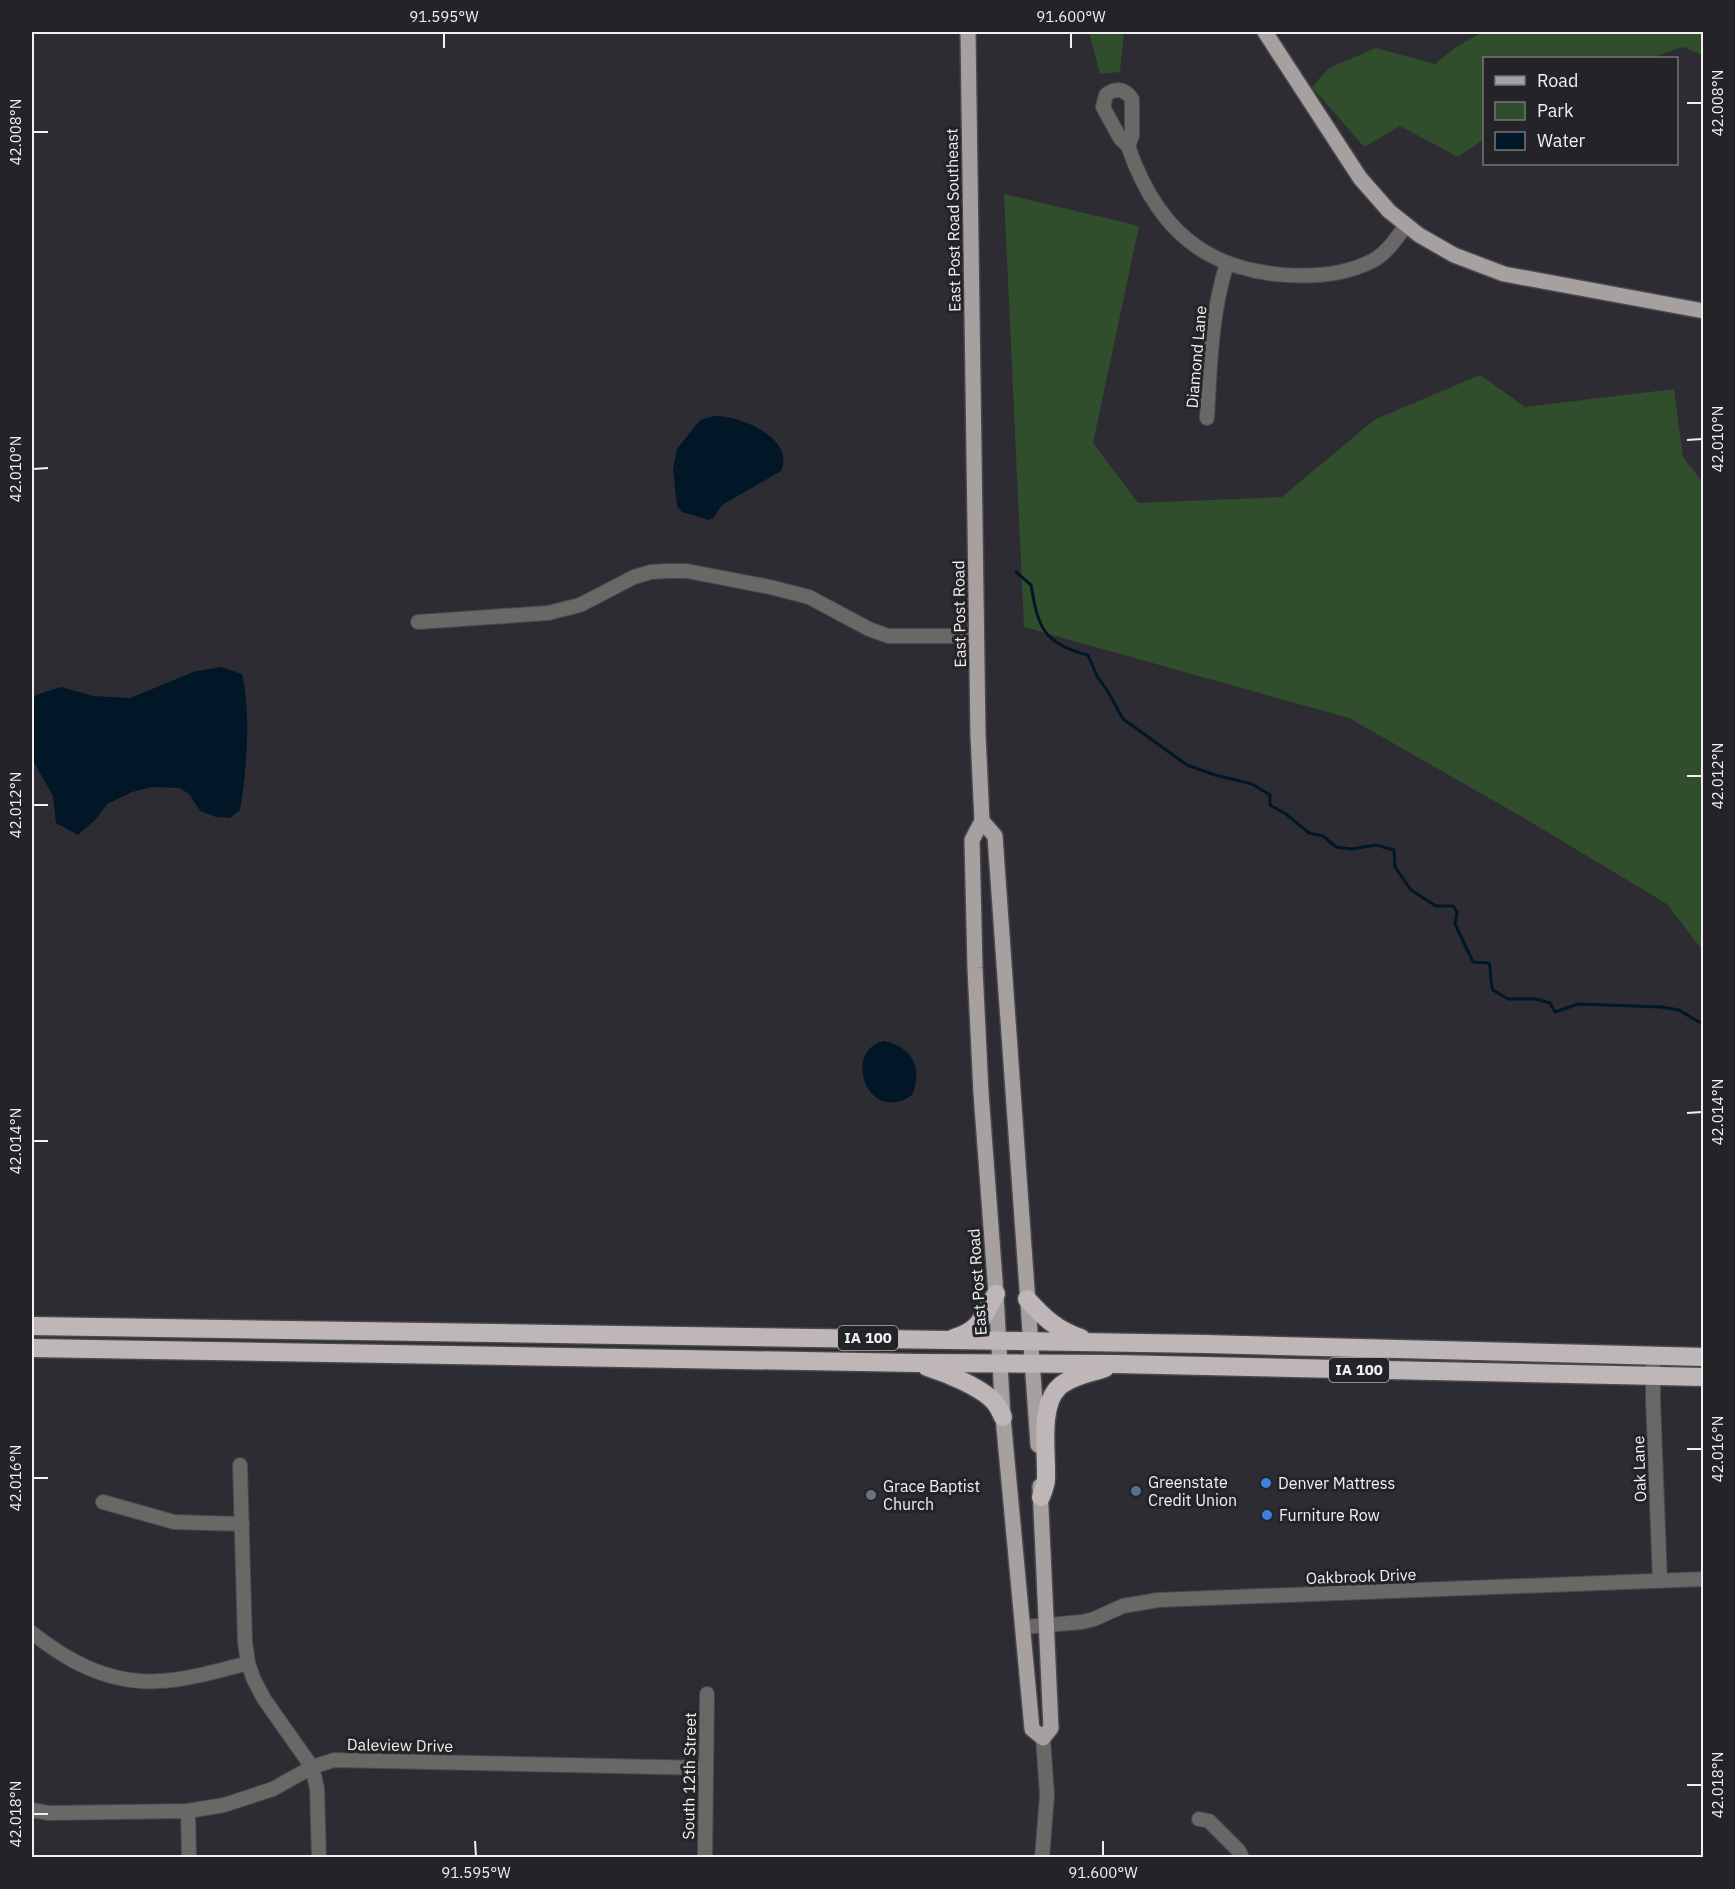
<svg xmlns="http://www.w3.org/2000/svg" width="1735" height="1889" viewBox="0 0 1735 1889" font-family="'IBM Plex Sans',sans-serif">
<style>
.green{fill:#304e2c}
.water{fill:#011728}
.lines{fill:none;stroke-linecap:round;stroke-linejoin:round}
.stream{stroke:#011728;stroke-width:3}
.minor-casing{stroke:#48484d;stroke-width:16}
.major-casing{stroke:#48484d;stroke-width:18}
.highway-casing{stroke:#48484d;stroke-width:21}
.minor{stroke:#6a6767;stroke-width:14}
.major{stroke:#a7a0a0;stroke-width:15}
.highway{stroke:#bfb7b7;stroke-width:18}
.ticks{fill:none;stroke:#f1f1f4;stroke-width:2}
.shop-dot{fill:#3f7fe0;stroke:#232328;stroke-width:2}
.service-dot{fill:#5c6f8a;stroke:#232328;stroke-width:2}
.worship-dot{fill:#6b7280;stroke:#232328;stroke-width:2}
.labels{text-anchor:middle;stroke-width:6;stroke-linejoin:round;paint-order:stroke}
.shield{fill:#232328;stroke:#b3b3b7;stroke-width:1.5}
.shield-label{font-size:15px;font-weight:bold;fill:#f1f1f4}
.street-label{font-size:16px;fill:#f1f1f4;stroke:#232328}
.poi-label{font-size:16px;fill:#f1f1f4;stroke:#232328;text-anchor:start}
.neatline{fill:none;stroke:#f1f1f4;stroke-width:2}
.ticks-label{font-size:15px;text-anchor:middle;fill:#f1f1f4}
</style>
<rect width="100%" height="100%" fill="#2d2c32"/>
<g class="green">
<polygon points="1089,32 1124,32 1120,72 1100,74"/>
<polygon points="1483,32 1703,32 1703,55 1683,47 1650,58 1484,58 1484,139 1458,157 1400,126 1364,147 1312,87 1329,68 1376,48 1435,64 1456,47"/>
<polygon points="1004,194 1139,226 1093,443 1138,503 1282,497 1374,420 1480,375 1525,407 1674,389 1683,457 1703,483 1703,951 1667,904 1524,818 1349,718 1024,627"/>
</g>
<g class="water">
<path d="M714,416c25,-1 82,22 67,55l-59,34 -8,12 -5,3 -27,-8 -5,-6 -4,-37 4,-20 23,-29z"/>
<path d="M221,667l21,7c9,39 5,96 -2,136l-10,8 -14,-1 -16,-6 -11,-17 -9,-6 -27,-1 -21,5 -25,12 -12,16 -17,15 -22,-12 -3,-27 -21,-37v-59l4,-5 25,-8 32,9 37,2 66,-27z"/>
<path d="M884,1041c29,6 39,28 28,54 -44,31 -71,-44 -28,-54z"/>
</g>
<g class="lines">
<path class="stream" d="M1016,572l15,13c7,42 12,59 57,70l9,21 10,14 16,29 64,46 28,10 37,9 18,11v10l16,9 23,19 14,3 13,11 15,2 25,-4 18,5 1,17 16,23 25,16h17l4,6 -2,12 18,38 16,1c3,9 0,16 4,27l15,9h28l14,4 5,9 23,-8 83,3 18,3 20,12h5"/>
<g class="minor-casing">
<g id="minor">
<path d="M1128,146l-8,-8 -17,-31 3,-12c10,-8 19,-6 26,4v37l-4,10c14,41 35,79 72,103 44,29 124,36 172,12 14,-7 25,-23 34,-36"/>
<path d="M1207,418c3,-53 4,-104 20,-155"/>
<polyline points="418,622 548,613 580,605 634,577 651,572 667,571 687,571 770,587 809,597 869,629 888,636 977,636"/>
<polyline points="1653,1356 1653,1400 1660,1581"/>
<polyline points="240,1465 245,1642 248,1663 254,1680 264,1699 312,1767 317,1788 319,1858"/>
<polyline points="103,1502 174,1522 242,1524"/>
<polyline points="1024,1627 1082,1622 1094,1619 1123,1606 1158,1600 1704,1579"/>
<path d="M32,1633c13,10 27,20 42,28 63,34 109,19 174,2"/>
<polyline points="32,1810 49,1813 188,1811 224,1805 273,1789 312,1767 334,1760 706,1768"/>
<polyline points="188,1811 189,1858"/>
<polyline points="1199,1819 1209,1821 1239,1851 1242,1858"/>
<polyline points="705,1858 707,1694"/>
<polyline points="1042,1858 1047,1795 1043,1738"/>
</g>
</g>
<g class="major-casing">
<g id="major">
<polyline points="968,32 978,735 982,821 972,840 975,968 981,1093 996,1294 1003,1417 1032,1729 1043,1738 1051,1728 1040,1486"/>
<polyline points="1265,32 1360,178 1389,211 1419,235 1454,255 1504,274 1704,311"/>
<polyline points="982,821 995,836 1038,1445"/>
</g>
</g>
<g class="highway-casing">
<g id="highway">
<path d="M1027,1299c17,19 30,31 54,39"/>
<polyline points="32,1326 1206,1344 1704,1357"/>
<path d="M954,1338c27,-8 28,-21 42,-44"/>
<polyline points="32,1348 917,1363 1116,1364 1704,1377"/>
<path d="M927,1367c19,6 57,21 69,37 3,4 5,9 7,13"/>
<path d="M1041,1497c2,-6 5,-12 5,-18 1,-25 -7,-72 12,-91 10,-11 33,-15 47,-20"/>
</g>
</g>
<use href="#minor" class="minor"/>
<use href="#major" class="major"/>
<use href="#highway" class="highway"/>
</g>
<path class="ticks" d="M444,33v15M1071,33v15M1687,103h15M33,132h15M1687,440l15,-1M33,469l15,-1M1687,776h15M33,805h15M1687,1113l15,-1M33,1141h15M1687,1449h15M33,1478h15M1687,1785h15M33,1814h15M475,1841l1,15M1103,1841v15"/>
<g class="shop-dot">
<circle cx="1266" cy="1483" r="6"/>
<circle cx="1267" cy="1515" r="6"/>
</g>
<circle class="service-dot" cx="1136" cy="1491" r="6"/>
<circle class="worship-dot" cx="871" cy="1495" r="6"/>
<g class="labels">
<g class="shield">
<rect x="838" y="1326" width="60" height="24" rx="4.5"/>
<rect x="1329" y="1358" width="60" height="24" rx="4.5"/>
</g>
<g class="shield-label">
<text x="868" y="1343">IA 100</text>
<text x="1359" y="1375">IA 100</text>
</g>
<g class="street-label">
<text transform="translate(953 220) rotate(-91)" y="6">East Post Road Southeast</text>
<text transform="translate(1196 357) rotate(-85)" y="6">Diamond Lane</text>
<text transform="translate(959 614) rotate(-91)" y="6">East Post Road</text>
<text transform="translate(977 1282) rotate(-94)" y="6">East Post Road</text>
<text transform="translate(1639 1469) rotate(-92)" y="6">Oak Lane</text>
<text transform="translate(1361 1576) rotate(-2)" y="6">Oakbrook Drive</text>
<text transform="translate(400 1745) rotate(1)" y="6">Daleview Drive</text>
<text transform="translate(689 1776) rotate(-89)" y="6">South 12th Street</text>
</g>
<g class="poi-label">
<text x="1148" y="1488">Greenstate<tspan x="1148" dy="18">Credit Union</tspan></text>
<text x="1278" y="1489">Denver Mattress</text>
<text x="883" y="1492">Grace Baptist<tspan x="883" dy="18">Church</tspan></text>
<text x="1279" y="1521">Furniture Row</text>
</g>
</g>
<rect width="1735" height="1889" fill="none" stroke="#232328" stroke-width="66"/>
<rect x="1483" y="57" width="195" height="108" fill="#232328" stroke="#75757a" stroke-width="1.5"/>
<rect x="1495" y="76" width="30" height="9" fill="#a7a0a0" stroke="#75757a" stroke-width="1.5"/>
<text x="1537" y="87" font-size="18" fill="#f1f1f4">Road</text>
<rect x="1495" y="102" width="30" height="18" fill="#304e2c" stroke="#75757a" stroke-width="1.5"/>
<text x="1537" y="117" font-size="18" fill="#f1f1f4">Park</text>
<rect x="1495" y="132" width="30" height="18" fill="#011728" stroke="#75757a" stroke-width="1.5"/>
<text x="1537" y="147" font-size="18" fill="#f1f1f4">Water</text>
<rect x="33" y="33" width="1669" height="1823" class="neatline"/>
<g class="ticks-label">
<text x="444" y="22">91.595°W</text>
<text x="1071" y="22">91.600°W</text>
<text transform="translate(1718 103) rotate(-90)" y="5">42.008°N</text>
<text transform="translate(16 132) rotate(-90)" y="5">42.008°N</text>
<text transform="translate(1718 439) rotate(-90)" y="5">42.010°N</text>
<text transform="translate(16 469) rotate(-90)" y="5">42.010°N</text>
<text transform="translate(1718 776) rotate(-90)" y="5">42.012°N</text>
<text transform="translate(16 805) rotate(-90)" y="5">42.012°N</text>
<text transform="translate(1718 1112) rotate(-90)" y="5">42.014°N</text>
<text transform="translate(16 1141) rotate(-90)" y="5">42.014°N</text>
<text transform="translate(1718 1449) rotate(-90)" y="5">42.016°N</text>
<text transform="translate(16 1478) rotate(-90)" y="5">42.016°N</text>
<text transform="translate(1718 1785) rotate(-90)" y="5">42.018°N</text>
<text transform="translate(16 1814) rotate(-90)" y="5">42.018°N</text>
<text x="476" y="1878">91.595°W</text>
<text x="1103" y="1878">91.600°W</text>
</g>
</svg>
